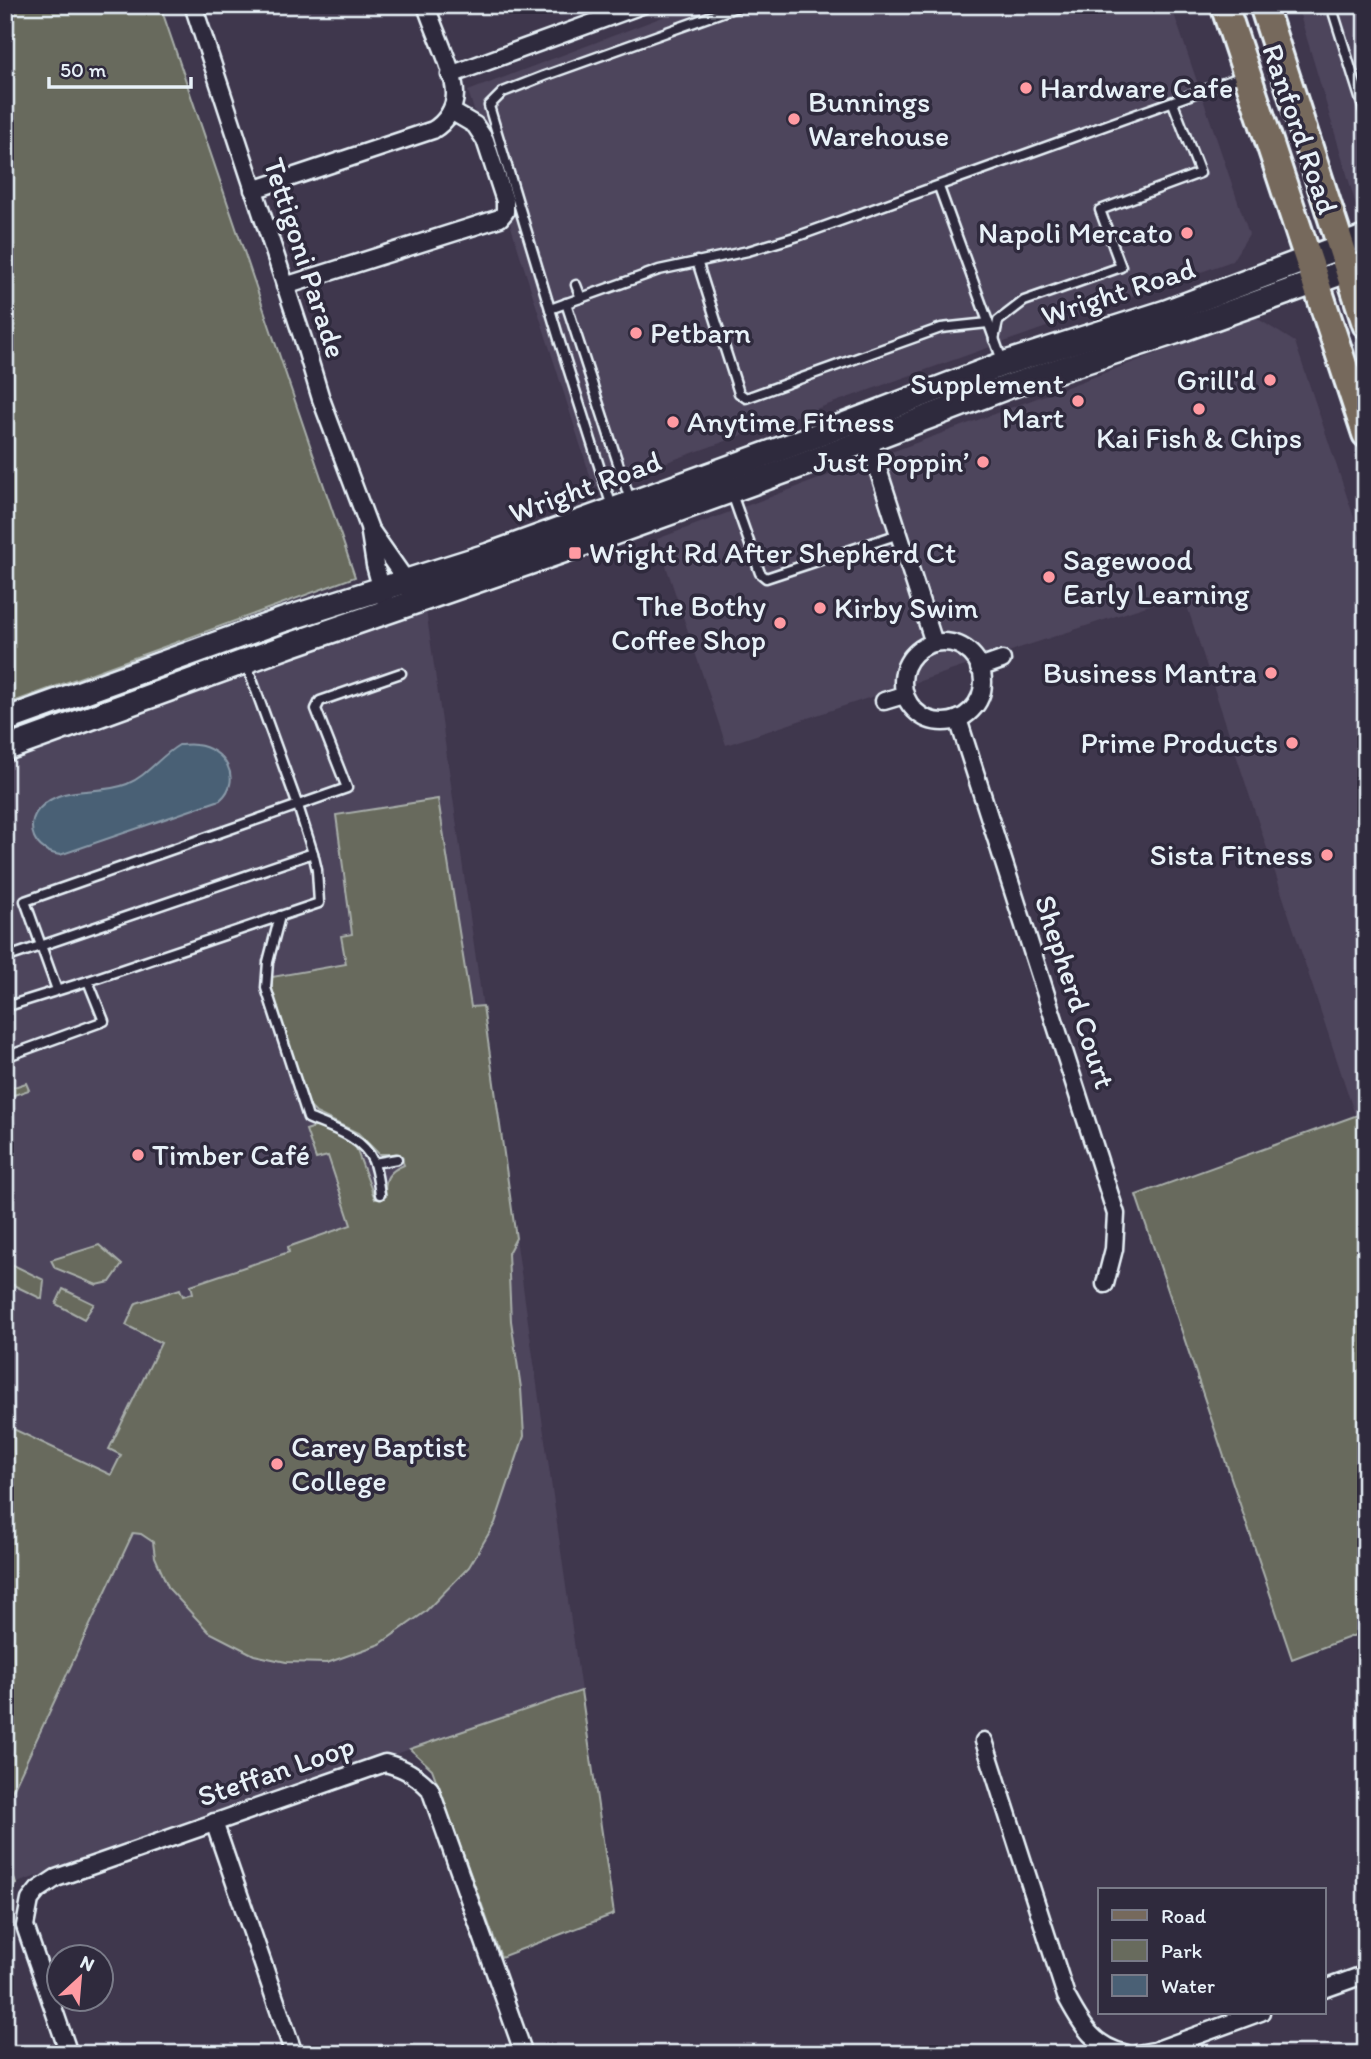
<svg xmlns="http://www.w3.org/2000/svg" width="1371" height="2059" viewBox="0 0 1371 2059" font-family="Itim,sans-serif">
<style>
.built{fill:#4d445b}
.green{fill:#686b5d;stroke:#a8aeaa;stroke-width:2}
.water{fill:#4a6075;stroke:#899aa9;stroke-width:2}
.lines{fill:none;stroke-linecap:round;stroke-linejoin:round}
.lane-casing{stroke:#e8f1f8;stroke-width:13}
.street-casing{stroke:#e8f1f8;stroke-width:21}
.secondary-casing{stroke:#e8f1f8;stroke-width:28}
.primary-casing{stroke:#e8f1f8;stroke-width:32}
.lane{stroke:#2f2a3d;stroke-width:8}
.street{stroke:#2f2a3d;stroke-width:16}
.secondary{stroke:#2f2a3d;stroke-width:23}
.primary{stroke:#76695c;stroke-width:26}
.poi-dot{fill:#ff9aa2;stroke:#2f2a3d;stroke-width:2.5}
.labels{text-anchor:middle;stroke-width:7;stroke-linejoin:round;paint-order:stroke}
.poi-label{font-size:30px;fill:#e8f1f8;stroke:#2f2a3d;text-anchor:start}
.street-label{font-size:30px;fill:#e8f1f8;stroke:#2f2a3d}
</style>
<rect width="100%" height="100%" fill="#3f374d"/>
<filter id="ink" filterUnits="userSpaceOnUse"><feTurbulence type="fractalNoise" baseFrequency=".0143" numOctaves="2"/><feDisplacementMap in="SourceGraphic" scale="14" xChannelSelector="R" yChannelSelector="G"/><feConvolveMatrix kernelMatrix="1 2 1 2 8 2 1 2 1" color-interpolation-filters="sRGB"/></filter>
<g filter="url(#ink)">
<g class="built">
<polygon points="694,5 1171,5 1249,234 1232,261 594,488 468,91"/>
<polygon points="1297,5 1366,5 1366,208 1356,205"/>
<polygon points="1255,317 1295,342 1366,553 1366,1112 1355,1115 1183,594 726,745 657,539"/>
<polygon points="424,596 581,1691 5,1887 5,762"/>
</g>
<g class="green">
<polygon points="5,5 160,5 355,577 5,705"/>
<path d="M438,799l33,208 12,-1 33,232 -8,15 3,68 10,67 3,48 -29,87 -26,44 -44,45 -45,32 -53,19 -41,-1 -32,-7 -45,-23 -40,-43 -14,-32 -2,-15 -12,-8 -8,-1 -122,261 -6,3v-372l106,50 10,-20 -12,-6 52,-106 -35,-18 10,-22 44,-14 3,7 10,-3 -2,-8 98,-33 -1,-5 63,-22 -23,-69 -12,3 -10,-29 12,-4 23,11 15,11 19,51 11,-3c-3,-17 3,-25 18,-31l-4,-11h-21l-21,-21 -42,-20 -6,-6 -38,-107v-23l74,-13 -5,-28 11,-2 -16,-119z"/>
<polygon points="26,1083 29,1090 5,1098 5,1090"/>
<polygon points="1366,1112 1366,1631 1292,1659 1136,1195"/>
<polygon points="99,1245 122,1265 110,1282 97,1285 55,1268 51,1260"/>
<polygon points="5,1261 44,1280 42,1299 5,1281"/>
<polygon points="63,1289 94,1304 84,1319 56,1304"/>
<polygon points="581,1691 614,1914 501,1957 432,1769 410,1749"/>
<polygon points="5,1853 16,1884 5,1887"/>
</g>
<path class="water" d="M179,745c5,0 11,-1 17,0 28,3 48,34 24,55l-160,55c-12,-2 -21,-7 -26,-18 -4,-10 -2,-21 6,-29 24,-25 57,-12 87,-24 20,-8 33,-28 52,-39z"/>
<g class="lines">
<g class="lane-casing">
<g id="lane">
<polyline points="1331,5 1366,117"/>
<polyline points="939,187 1003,363"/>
<polyline points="697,261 739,393 746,398 941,328 988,323"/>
<polyline points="576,285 581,298"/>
<polyline points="566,303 630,500"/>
<polyline points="550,309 659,270 748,251 798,236 1243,76"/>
<polyline points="994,340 998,321 1024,301 1121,267 1100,210 1200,173 1173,103"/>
<polyline points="732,494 760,573 766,578 899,534"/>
<polyline points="612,507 562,349 489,106 503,92 544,76 742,5"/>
<path d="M280,916l-12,46 -2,26 42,130c23,10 54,18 65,43 4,10 5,22 7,33"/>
<polyline points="5,958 313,853"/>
<polyline points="57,990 25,901 347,788 316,709 320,701 401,673"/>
<polyline points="5,1007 88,981"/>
<polyline points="5,1057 104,1021 88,981 319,903 317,870 313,853 298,806 246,663"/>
<polyline points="374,1163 397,1159"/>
</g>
</g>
<g class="street-casing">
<g id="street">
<polyline points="193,5 303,339 321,399 369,527 375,565 384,598"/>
<polyline points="450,75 642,5"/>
<path d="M253,190l180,-60c12,-7 22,-21 22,-36 0,-23 -22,-65 -29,-89"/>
<polyline points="285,286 500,218 505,212 505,201 485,140 475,125 451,111"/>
<polyline points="866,432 934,643"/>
<polyline points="372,532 407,582 410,589"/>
<circle cx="943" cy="682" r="40"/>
<polyline points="979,668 1002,660"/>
<polyline points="884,701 904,695"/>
<polyline points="958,719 1116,1214 1114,1249 1105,1284"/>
<path d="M984,1741l82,255c16,29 26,50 61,58"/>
<polyline points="214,1822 294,2054"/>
<polyline points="1324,1989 1366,1974"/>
<path d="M69,2054l-44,-128 5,-26 8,-10 18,-12 329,-115c20,5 31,12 45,26l94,265"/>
<polyline points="1137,2054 1154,2051 1261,2012"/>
</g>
</g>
<g class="secondary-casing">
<g id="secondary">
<polyline points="5,720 283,620 489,555 794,444 1003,364 1166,312 1366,237"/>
<polyline points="5,749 293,644 586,543 802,465 1010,386 1175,332 1366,264"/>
</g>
</g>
<g class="primary-casing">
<g id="primary">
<polyline points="1224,5 1366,434"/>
<polyline points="1263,5 1366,324"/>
</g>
</g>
<use href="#lane" class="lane"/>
<use href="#street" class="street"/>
<use href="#secondary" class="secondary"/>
<use href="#primary" class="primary"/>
</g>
</g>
<g class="poi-dot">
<circle cx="1026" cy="88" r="7"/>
<circle cx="794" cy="119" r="7"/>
<circle cx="1187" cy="233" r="7"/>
<circle cx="636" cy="333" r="7"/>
<circle cx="1270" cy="380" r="7"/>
<circle cx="1078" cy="401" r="7"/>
<circle cx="1199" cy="409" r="7"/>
<circle cx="673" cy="422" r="7"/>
<circle cx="983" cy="462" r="7"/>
<rect x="568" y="546" width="14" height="14" rx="3.5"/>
<circle cx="1049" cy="577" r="7"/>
<circle cx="820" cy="608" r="7"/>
<circle cx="780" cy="623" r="7"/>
<circle cx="1271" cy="673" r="7"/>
<circle cx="1292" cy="743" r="7"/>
<circle cx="1327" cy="855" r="7"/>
<circle cx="138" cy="1155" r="7"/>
<circle cx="277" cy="1464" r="7"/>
</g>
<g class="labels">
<g class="poi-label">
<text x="1040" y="98">Hardware Cafe</text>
<text x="808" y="112">Bunnings<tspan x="808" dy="34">Warehouse</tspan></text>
<text x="1173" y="243" text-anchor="end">Napoli Mercato</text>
<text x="650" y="343">Petbarn</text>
<text x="1256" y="390" text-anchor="end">Grill'd</text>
<text x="1064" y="394" text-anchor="end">Supplement<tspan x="1064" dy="34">Mart</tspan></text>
<text x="687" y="432">Anytime Fitness</text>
<text x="1199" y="448" text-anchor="middle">Kai Fish &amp; Chips</text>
<text x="969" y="472" text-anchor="end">Just Poppin’</text>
<text x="589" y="563">Wright Rd After Shepherd Ct</text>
<text x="1063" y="570">Sagewood<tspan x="1063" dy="34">Early Learning</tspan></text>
<text x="766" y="616" text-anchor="end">The Bothy<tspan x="766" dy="34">Coffee Shop</tspan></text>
<text x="834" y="618">Kirby Swim</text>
<text x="1257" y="683" text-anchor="end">Business Mantra</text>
<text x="1278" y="753" text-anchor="end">Prime Products</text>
<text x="1313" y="865" text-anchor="end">Sista Fitness</text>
<text x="152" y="1165">Timber Café</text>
<text x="291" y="1457">Carey Baptist<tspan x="291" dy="34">College</tspan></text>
</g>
<g class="street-label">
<text transform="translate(1300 129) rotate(71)" y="10">Ranford Road</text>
<text transform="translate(305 258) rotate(72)" y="10">Tettigoni Parade</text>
<text transform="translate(1118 292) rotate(-18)" y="10">Wright Road</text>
<text transform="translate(585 487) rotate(-20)" y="10">Wright Road</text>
<text transform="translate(1075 992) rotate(72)" y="10">Shepherd Court</text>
<text transform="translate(276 1771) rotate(-19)" y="10">Steffan Loop</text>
</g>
</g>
<rect width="1371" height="2059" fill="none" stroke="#2f2a3d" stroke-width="28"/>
<rect x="14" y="14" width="1343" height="2031" fill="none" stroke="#e8f1f8" stroke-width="2.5" filter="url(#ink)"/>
<rect x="1098" y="1888" width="228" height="126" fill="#2f2a3d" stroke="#797a88" stroke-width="2"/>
<rect x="1112" y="1910" width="35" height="10" fill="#76695c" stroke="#797a88" stroke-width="2"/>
<text x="1161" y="1923" font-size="21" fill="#e8f1f8">Road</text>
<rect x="1112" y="1940" width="35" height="21" fill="#686b5d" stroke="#797a88" stroke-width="2"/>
<text x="1161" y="1958" font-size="21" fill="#e8f1f8">Park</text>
<rect x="1112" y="1975" width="35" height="21" fill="#4a6075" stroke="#797a88" stroke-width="2"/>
<text x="1161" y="1993" font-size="21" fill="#e8f1f8">Water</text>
<g transform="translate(80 1978) rotate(26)"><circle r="33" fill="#2f2a3d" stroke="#797a88" stroke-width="2"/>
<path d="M0-5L12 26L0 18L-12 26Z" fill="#ff9aa2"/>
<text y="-10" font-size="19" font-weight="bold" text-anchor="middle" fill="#e8f1f8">N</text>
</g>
<path d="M49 77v10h142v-10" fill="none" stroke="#e8f1f8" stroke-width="3.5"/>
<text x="60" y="77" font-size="21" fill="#e8f1f8" stroke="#2f2a3d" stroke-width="5" paint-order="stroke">50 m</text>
</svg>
